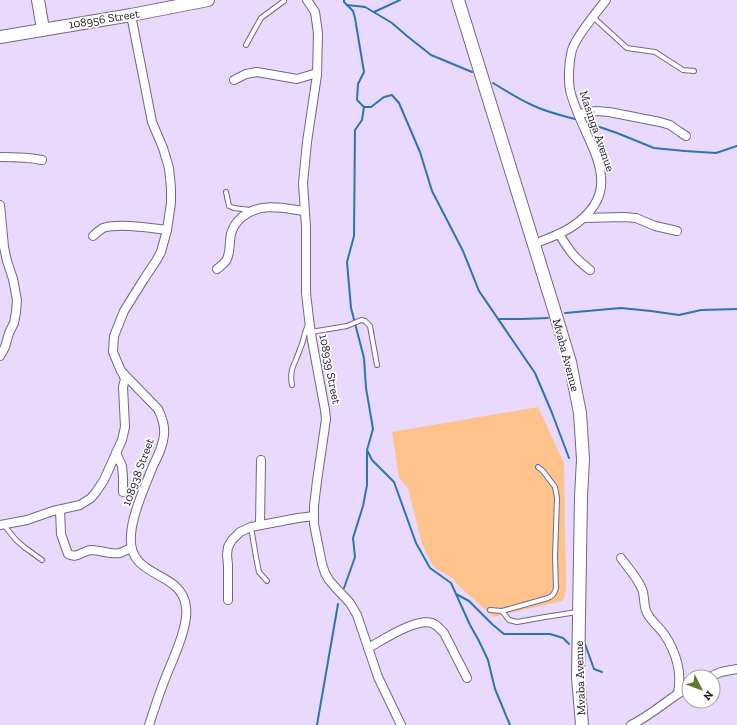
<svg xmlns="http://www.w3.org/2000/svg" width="737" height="725" viewBox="0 0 737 725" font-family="'Zilla Slab',serif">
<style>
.green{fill:#fdc38b}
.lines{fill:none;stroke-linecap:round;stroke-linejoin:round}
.stream{stroke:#2e75ae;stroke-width:2}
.lane-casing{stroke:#75648c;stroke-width:6}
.street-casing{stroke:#75648c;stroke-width:10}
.secondary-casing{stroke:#75648c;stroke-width:14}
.lane{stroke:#fff;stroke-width:4}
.street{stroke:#fff;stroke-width:8}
.secondary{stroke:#fff;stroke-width:12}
.labels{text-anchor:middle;stroke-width:3.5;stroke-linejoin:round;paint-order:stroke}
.street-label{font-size:12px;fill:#1d1525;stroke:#fff}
</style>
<rect width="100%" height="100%" fill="#e8d9fd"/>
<polygon class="green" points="538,407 564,463 566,585 565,596 562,601 493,617 460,587 452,578 437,569 432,564 422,544 408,488 399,478 392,432"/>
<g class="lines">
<g class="stream">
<polyline points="344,0 344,2 353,11 355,18 364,72 358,84 357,100 364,107 371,107 384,97 392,95 399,103 420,152 432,191 463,251 479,291 535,373 552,413 569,458"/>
<polyline points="347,5 365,7 377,14 392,23 407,36 431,55 472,72"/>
<polyline points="374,12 400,0"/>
<path d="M493,83c13,8 26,16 39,22 14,7 28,10 43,14"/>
<polyline points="364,107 362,120 355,130 354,236 347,262 351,308 364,358 366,388 373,429 367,450 372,460 394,482 416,543 430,568 451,583 456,594 469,601 493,625 504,634 550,634 563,638 569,644"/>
<polyline points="588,123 617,133 654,148 685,151 716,153 737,146"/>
<polyline points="565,313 621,308 651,311 679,315 701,310 737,309"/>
<polyline points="498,319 522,319 548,318"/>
<polyline points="344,588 355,557 353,538 363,506 367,485 367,452"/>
<polyline points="456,594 470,625 479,641 488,660 495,689 510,725"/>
<polyline points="585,644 594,669 602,672"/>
<polyline points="317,725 338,604"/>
</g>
<g class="lane-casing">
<g id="lane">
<polyline points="593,17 627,48 655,52 683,70 694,71"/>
<polyline points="246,45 261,18 284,1 284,0"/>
<polyline points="226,192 229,206 234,208 250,210"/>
<polyline points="311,332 347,326 361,320 365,321 370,326 377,365"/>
<path d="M292,385c-3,-17 3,-20 8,-36 4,-8 4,-16 8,-24"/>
<path d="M538,467l5,4 12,16 2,11 -2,59 1,31c-1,5 -3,8 -8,10l-46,13 7,9 8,2 28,-5 32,-5"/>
<polyline points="4,525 16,540 24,547 42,560"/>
<polyline points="251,527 256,557 259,572 267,581"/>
<polyline points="490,610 502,611"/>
</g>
</g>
<g class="street-casing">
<g id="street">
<polyline points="307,0 315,12 318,33 317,75 307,142 303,183 306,227 306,293 309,319 312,340 325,410 326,419 317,481 314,506 314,524 322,564 325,573 329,580 335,587 350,603 357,615 378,677 401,725"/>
<path d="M131,15l21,107 11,26 6,20 2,20v15l-4,27 -6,22 -5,9 -12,18 -20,32 -10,25 -1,16 8,19 37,38c4,8 7,17 6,26 -1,11 -6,21 -11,31 -8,20 -21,49 -22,69 -4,45 51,34 55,72 3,19 -14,54 -21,72 -6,15 -11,31 -16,46"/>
<polyline points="234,80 246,74 257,72 297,79 317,73"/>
<polyline points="579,114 596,111 609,112 660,122 670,125 680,132 686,136"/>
<path d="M0,157c14,0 28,0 42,3"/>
<polyline points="0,205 4,247 7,261 13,279 17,300 16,312 14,323 9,333 5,347 0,356"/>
<polyline points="584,218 624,217 636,218 655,226 677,231"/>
<path d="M559,234c10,16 15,24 31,36"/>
<path d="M93,236c3,-3 7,-6 10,-8 17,-5 47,0 64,2"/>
<path d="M534,244c12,-5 25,-9 36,-16 64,-41 12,-86 0,-138 -2,-10 -1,-29 2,-40 4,-14 25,-38 34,-50"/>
<path d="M217,269c3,-2 6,-5 9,-8 5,-8 3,-19 5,-27 2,-8 5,-12 11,-17 19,-15 40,-9 62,-6"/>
<polyline points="116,453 122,466 123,477 123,492"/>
<path d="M60,510l1,24 7,20c9,5 14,-3 23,-4 10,0 19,5 29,3 3,-1 8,-4 11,-5"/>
<polyline points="0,525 27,520 53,511 80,505 91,498 96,492 104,480 122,440 125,427 123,387 125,379 122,372"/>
<polyline points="260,525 261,460"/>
<path d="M621,558c7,10 16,19 21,31 3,7 1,16 5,24 4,8 12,14 17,21 12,18 18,39 14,59"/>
<polyline points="228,600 228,565 227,555 228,547 232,540 240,532 251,527 298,518 314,516"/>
<path d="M368,648c15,-8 47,-30 64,-25 5,2 8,6 12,10l23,45"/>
<polyline points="709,677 721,672 737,669"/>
<path d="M631,725c21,-10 38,-27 58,-38"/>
</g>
</g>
<g class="secondary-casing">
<g id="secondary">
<polyline points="38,0 43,29"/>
<polyline points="458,0 553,306 570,362 575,388 580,413 583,459 581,497 578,677 582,725"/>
<polyline points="0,37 131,15 208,0"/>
</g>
</g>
<use href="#lane" class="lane"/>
<use href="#street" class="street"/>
<use href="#secondary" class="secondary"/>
</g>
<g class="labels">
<g class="street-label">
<text transform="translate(104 19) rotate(-9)" y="4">108956 Street</text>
<text transform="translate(597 131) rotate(71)" y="4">Masinga Avenue</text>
<text transform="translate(566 355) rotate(75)" y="4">Mvaba Avenue</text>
<text transform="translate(330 369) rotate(79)" y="4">108939 Street</text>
<text transform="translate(138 472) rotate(-70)" y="4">108938 Street</text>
<text transform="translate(580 678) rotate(-92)" y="4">Mvaba Avenue</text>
</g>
</g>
<g transform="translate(701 689) rotate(132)"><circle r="19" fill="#ffffff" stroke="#a5a1a8"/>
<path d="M0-3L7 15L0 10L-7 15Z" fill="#60782a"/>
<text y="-6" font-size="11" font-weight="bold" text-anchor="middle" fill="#1d1525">N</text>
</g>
</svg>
